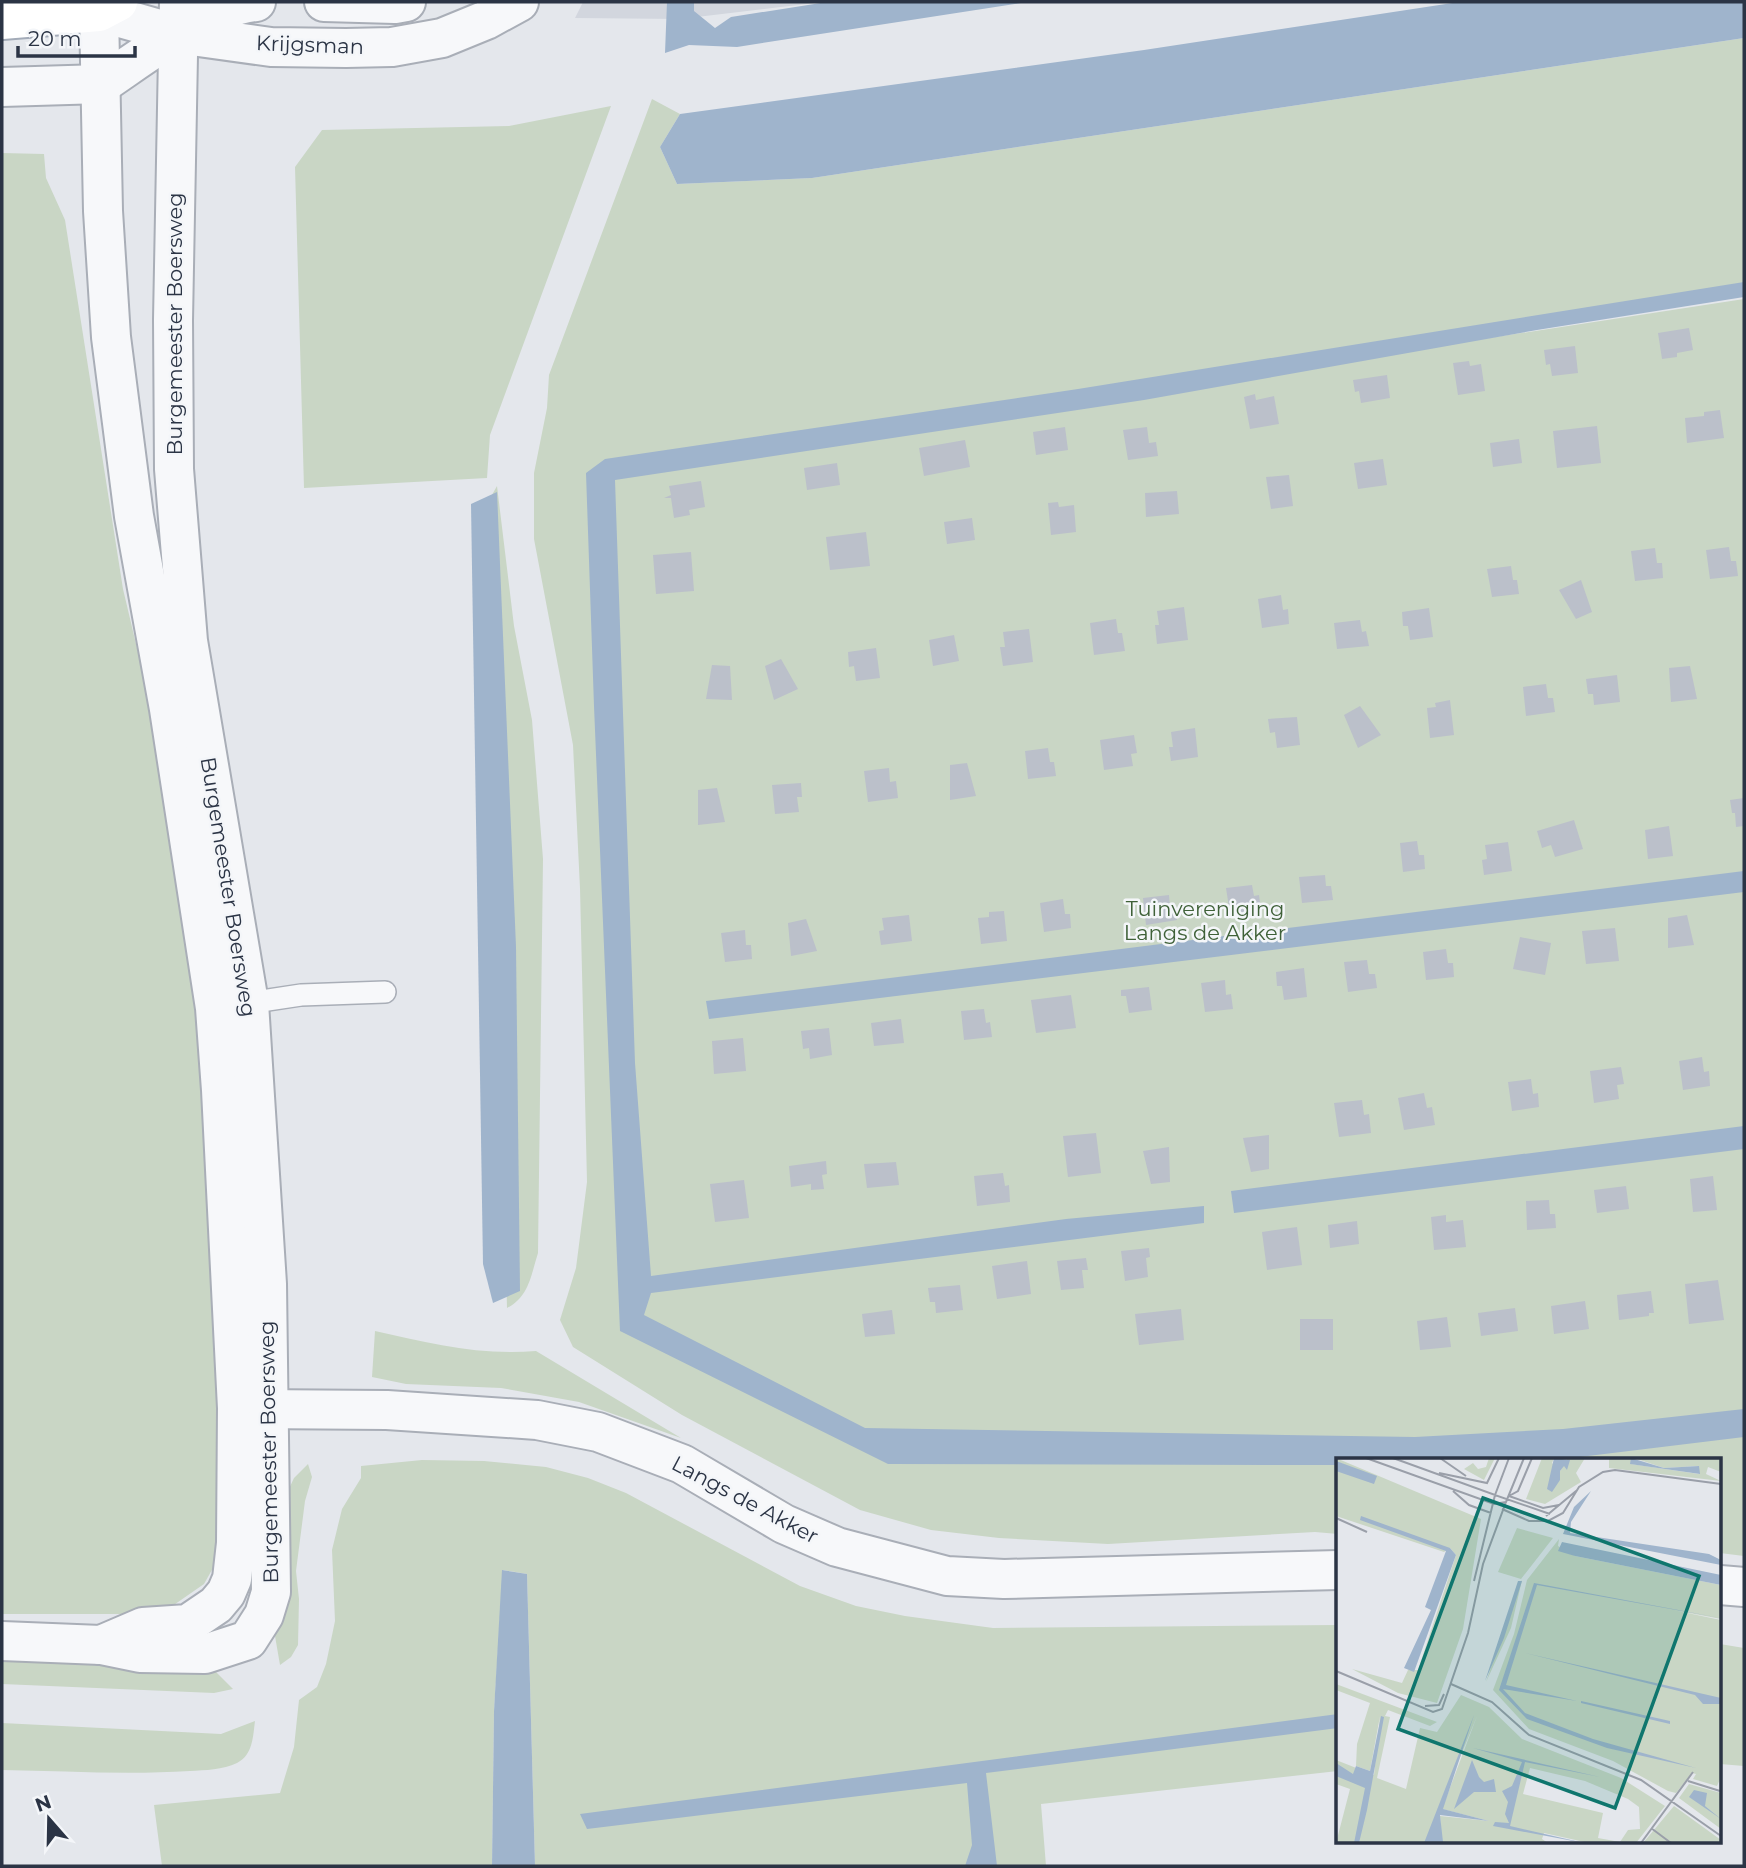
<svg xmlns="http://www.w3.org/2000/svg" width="1746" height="1868" viewBox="0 0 1746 1868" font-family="Montserrat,sans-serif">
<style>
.built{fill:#d2d6de}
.green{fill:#c9d6c5}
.water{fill:#9fb4cc}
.building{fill:#bbc0ca}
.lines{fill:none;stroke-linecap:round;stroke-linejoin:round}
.service-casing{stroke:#a9aeb7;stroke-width:24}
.minor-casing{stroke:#a9aeb7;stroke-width:42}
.tertiary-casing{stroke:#a9aeb7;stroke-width:42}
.primary-casing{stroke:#a3abb8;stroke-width:42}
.service{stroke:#f7f8fa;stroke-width:21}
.minor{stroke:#f7f8fa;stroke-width:38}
.tertiary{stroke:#f7f8fa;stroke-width:38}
.primary{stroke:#fff;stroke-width:38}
.labels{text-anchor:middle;stroke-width:5;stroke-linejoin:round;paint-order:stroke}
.street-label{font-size:21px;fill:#2b3445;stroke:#f4f6f9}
.park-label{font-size:21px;fill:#3f6138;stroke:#f4f6f9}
.inset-road{fill:none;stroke:#9a9fa9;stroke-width:2}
.view{fill:#0f766e;fill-opacity:0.15;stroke:#0f766e;stroke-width:3.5}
.inset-edge{fill:none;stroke:#2b3445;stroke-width:3.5}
</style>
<rect width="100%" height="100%" fill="#e4e7ec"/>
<polygon class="built" points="583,2 823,2 680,19 575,18"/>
<g class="green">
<polygon points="1744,38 1744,290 1339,361 1744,299 1744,1556 1720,1553 1720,1460 1338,1460 1338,1534 1315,1532 1108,1544 999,1538 931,1530 860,1510 682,1415 573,1347 560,1320 576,1268 587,1182 580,888 573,745 534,539 534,473 547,408 549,375 652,99 680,114 660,147 677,184 812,178"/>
<polygon points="611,106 490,435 487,478 304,488 295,167 322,130 509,126"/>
<polygon points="2,153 44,154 46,178 65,220 123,589 162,754 197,986 226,1536 222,1552 204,1584 168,1609 135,1614 2,1614"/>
<path d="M497,486l17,140 18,94 11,139 -5,394c-7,22 -9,44 -31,55l-19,-806z"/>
<path d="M375,1331c53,12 106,25 161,20l145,87 -102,-36 -78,-14 -95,-4 -34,-7z"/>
<polygon points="422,1460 484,1461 546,1467 588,1478 626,1493 800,1586 856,1606 905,1616 993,1628 1338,1625 1338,1771 1041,1804 1046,1866 535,1866 527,1574 503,1570 494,1711 492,1866 162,1866 154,1805 280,1793 294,1747 299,1700 317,1687 326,1664 335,1621 332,1550 342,1509 361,1478 361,1466"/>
<polygon points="308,1464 312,1477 305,1501 296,1571 299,1599 298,1645 291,1657 280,1665 275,1636 280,1620 287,1493 294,1478"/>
<polygon points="1720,1644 1744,1648 1744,1766 1720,1764"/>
<polygon points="2,1659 113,1663 215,1671 233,1689 214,1693 2,1684"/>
<path d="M255,1721c-2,15 -2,34 -18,42 -14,7 -32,7 -47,8 -63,4 -126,0 -188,-1v-47l219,11z"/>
</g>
<g class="water">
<polygon points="667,2 694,2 694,11 715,28 731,17 827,2 1027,2 737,47 689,45 665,53"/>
<polygon points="1459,2 1744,2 1744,38 812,178 677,184 660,147 680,114 1144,50"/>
<polygon points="1744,282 1744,297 1537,330 1144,400 615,480 635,1063 651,1276 1066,1219 1204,1206 1204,1223 651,1293 644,1315 865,1428 1415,1437 1563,1429 1744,1409 1744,1437 1555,1460 1338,1460 1338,1465 1320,1465 888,1464 620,1331 594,706 586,473 605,459 1078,389"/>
<polygon points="497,492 516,947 520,1291 493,1303 483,1264 471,504"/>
<polygon points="1744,871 1744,892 709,1019 706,1001"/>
<polygon points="1744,1126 1744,1149 1234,1213 1231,1191"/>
<polygon points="502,1570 527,1574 535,1866 492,1866 494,1711"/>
<polygon points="1338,1714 1338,1728 986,1773 997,1866 965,1866 972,1845 967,1783 587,1829 580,1814"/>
</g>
<g class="building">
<polygon points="1689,328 1693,350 1677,353 1677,357 1662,359 1658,333"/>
<polygon points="1575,346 1578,373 1552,376 1550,364 1546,365 1544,350"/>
<polygon points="1469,361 1470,366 1481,364 1485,391 1458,395 1453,363"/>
<polygon points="1387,375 1390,398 1361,403 1359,391 1355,392 1353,380"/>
<polygon points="1255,394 1256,400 1274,396 1279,424 1250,429 1244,397"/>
<polygon points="1720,410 1724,438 1687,443 1685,418 1704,416 1704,412"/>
<polygon points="1597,426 1601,463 1557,468 1553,431"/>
<polygon points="1065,427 1068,450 1036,455 1033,432"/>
<polygon points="1147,427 1149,443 1156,442 1158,456 1128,460 1123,430"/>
<polygon points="1519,439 1522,463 1493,467 1490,443"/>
<polygon points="965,440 970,467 924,476 919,448"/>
<polygon points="1383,459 1387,485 1358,489 1354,463"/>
<polygon points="837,463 840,485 807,490 804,468"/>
<polygon points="1289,475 1293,506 1271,509 1266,477"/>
<polygon points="701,481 705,507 689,510 690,515 674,518 671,498 664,498 671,495 669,486"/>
<polygon points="1177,491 1179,514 1146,517 1145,493"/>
<polygon points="1058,502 1059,507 1074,505 1076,532 1051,535 1048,503"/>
<polygon points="972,518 975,540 947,544 944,522"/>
<polygon points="866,532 870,566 830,570 826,537"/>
<polygon points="1729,547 1731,561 1736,561 1738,576 1710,579 1706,550"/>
<polygon points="1655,548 1657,563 1662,563 1663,578 1635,581 1631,551"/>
<polygon points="691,552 694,591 656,594 653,555"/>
<polygon points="1511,566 1513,580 1517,580 1519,594 1492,597 1487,569"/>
<polygon points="1581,580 1592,612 1576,619 1559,590"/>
<polygon points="1281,595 1283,610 1288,609 1289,624 1262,628 1258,599"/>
<polygon points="1184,607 1188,640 1157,644 1155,625 1159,625 1157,611"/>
<polygon points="1429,608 1433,637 1410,640 1408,626 1403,626 1402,612"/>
<polygon points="1116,619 1118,633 1122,633 1125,651 1094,655 1090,623"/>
<polygon points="1360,620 1362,632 1366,631 1369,646 1337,649 1334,623"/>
<polygon points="1029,629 1033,662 1003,666 1000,647 1005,647 1003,632"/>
<polygon points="954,635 959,661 933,666 929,640"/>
<polygon points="876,648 880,678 856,681 854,666 849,667 848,652"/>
<polygon points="781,659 798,689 774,700 765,666"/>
<polygon points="712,665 730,666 732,700 706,699"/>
<polygon points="1690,666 1697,699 1671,702 1669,668"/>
<polygon points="1617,675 1620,702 1594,705 1593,694 1588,694 1586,679"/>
<polygon points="1546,684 1548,698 1553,698 1555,712 1526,716 1523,687"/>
<polygon points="1450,700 1454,735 1430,738 1427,708 1436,707 1435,703"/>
<polygon points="1360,706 1381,735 1358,748 1344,715"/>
<polygon points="1297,717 1300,745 1277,748 1275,732 1270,733 1268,719"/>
<polygon points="1195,728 1198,757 1171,761 1169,747 1173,747 1171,732"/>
<polygon points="1134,735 1137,753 1131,754 1133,766 1104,770 1100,740"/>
<polygon points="1048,748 1050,762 1054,762 1056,776 1028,779 1025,751"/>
<polygon points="967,763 976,796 950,800 950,765"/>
<polygon points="889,768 890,782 896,781 898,798 868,802 864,771"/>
<polygon points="801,783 802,797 797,797 799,812 775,814 772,785"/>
<polygon points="717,788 725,822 698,825 698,790"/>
<polygon points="1744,798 1744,826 1736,827 1735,813 1732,813 1730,800"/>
<polygon points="1574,820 1583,849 1555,857 1551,845 1542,848 1537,831"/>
<polygon points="1669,826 1673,856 1648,859 1645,830"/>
<polygon points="1417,841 1419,855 1424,855 1425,869 1403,872 1400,843"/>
<polygon points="1508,842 1512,871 1484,875 1482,860 1487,859 1485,845"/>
<polygon points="1325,875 1326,886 1331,886 1333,900 1302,903 1299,877"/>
<polygon points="1252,885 1254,896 1259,895 1261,910 1230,914 1226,888"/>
<polygon points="1169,895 1170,907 1175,906 1177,920 1146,925 1143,898"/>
<polygon points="1063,899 1065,914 1070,914 1071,928 1044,932 1040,903"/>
<polygon points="1004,911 1007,941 981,944 978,918 989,917 989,912"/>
<polygon points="909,915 912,941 881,945 879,931 884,930 882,918"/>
<polygon points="1687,915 1694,945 1668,948 1668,918"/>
<polygon points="806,919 817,951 791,956 788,923"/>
<polygon points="1615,928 1619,961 1586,964 1582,931"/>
<polygon points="745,930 746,945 751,945 752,959 725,962 721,933"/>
<polygon points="1520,937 1551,943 1545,975 1513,969"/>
<polygon points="1446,949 1448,963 1453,963 1454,977 1426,980 1423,952"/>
<polygon points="1367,960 1369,974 1375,974 1377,988 1348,992 1344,962"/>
<polygon points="1304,968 1307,997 1284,1000 1282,986 1277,986 1276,972"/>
<polygon points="1225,980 1226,995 1231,994 1233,1009 1205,1012 1201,983"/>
<polygon points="1149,987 1152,1010 1129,1013 1126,996 1121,996 1121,990"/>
<polygon points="1071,995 1076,1028 1036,1033 1031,1000"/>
<polygon points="984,1009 986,1023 990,1022 992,1037 964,1040 961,1011"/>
<polygon points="901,1019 904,1043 874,1046 871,1023"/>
<polygon points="829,1028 832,1055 810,1059 809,1048 803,1049 801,1031"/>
<polygon points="743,1038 746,1071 714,1074 712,1041"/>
<polygon points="1702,1057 1704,1072 1709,1071 1710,1086 1683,1090 1679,1061"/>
<polygon points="1621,1067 1624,1084 1617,1085 1619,1099 1594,1103 1590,1071"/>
<polygon points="1531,1079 1533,1094 1538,1093 1539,1107 1512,1111 1508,1082"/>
<polygon points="1424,1093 1427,1108 1432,1107 1435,1125 1404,1130 1398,1098"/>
<polygon points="1362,1100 1364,1115 1369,1114 1371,1133 1339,1137 1334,1103"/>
<polygon points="1096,1133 1101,1173 1068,1177 1063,1136"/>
<polygon points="1269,1135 1269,1169 1251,1172 1243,1138"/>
<polygon points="1169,1147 1170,1182 1151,1184 1143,1151"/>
<polygon points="826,1161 827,1174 822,1175 824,1189 811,1190 811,1184 791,1187 789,1166"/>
<polygon points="896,1162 899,1185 867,1188 864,1164"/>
<polygon points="1003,1173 1005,1186 1009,1185 1010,1202 977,1206 974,1176"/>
<polygon points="1713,1176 1717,1210 1693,1212 1690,1179"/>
<polygon points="744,1180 749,1218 715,1222 710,1184"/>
<polygon points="1626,1186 1629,1209 1597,1213 1594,1190"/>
<polygon points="1549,1200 1550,1214 1555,1214 1556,1228 1527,1230 1526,1201"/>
<polygon points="1446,1215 1446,1222 1463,1220 1466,1247 1434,1250 1431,1217"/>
<polygon points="1357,1221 1359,1244 1330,1248 1328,1225"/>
<polygon points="1297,1227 1302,1265 1267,1270 1262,1232"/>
<polygon points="1149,1248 1150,1257 1146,1258 1148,1277 1125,1281 1121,1251"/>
<polygon points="1086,1258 1088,1270 1082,1270 1084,1288 1061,1290 1057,1261"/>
<polygon points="1027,1261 1031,1294 997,1299 992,1266"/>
<polygon points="1718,1280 1724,1320 1689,1324 1685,1284"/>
<polygon points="960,1285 963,1310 936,1313 935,1302 930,1302 928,1288"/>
<polygon points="1651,1291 1654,1313 1649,1313 1649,1316 1619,1320 1617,1295"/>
<polygon points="1585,1301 1589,1329 1554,1334 1551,1306"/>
<polygon points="1515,1308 1518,1331 1481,1336 1478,1313"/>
<polygon points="1181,1309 1184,1340 1139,1345 1135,1314"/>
<polygon points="892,1310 895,1334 865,1337 862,1314"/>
<polygon points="1447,1317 1451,1347 1420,1350 1417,1321"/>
<rect x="1300" y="1319" width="33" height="31"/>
</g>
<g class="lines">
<g class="service-casing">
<polyline id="service" points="241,1004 301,995 385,992"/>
</g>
<g class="minor-casing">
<g id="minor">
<polyline points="324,2 395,4 406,2"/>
<polyline points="99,12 177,34 271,47 346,48 392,47 442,38 486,20 519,2"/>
<path d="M102,84c42,-28 104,-77 154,-82"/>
</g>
</g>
<g class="tertiary-casing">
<g id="tertiary">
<polyline points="96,2 99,12 103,211 111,337 134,516 169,709 215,1008 221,1090 237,1408 236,1543 232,1579 226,1593 216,1605 188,1624 143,1627 101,1645"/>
<polyline points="2,87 102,84"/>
<polyline points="243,1409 387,1410 537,1420 598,1432 682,1464 784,1524 837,1547 947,1576 1004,1579 1338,1570"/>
<polyline points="1720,1585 1744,1587"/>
<polyline points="2,1641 101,1645 140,1653 205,1654 248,1640 264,1615 271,1592 267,1284 249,1003 188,641 174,469 173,320 179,2"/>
</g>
</g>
<g class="primary-casing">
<polyline id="primary" points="2,20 99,12 118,2"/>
</g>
<use href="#service" class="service"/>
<use href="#minor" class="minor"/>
<use href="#tertiary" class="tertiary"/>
<use href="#primary" class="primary"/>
</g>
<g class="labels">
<g class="street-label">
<text transform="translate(310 45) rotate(2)" y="7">Krijgsman</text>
<text transform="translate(175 324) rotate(-90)" y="7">Burgemeester Boersweg</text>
<text transform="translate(228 887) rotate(81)" y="7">Burgemeester Boersweg</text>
<text transform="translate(269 1452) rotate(-91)" y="7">Burgemeester Boersweg</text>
<text transform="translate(745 1500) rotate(28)" y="7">Langs de Akker</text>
</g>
<g class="park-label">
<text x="1205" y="916">Tuinvereniging<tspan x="1205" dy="24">Langs de Akker</tspan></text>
</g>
</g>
<g transform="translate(1336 1458)">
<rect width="385" height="385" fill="#e4e7ec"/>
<path d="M0,0l145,61 -18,110 -26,74 -39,-10 -46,-24 50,14 6,-13h10l38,-115 -6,-7 -6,4 -108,-36zM153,0h6l-11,22 -20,-11 9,-6 5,6 8,-2zM206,0h12l-2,5 8,8 8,-13h17l-9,15 5,9 -36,22 -19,-5zM273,0h22v6l68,10v-8l-35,2 -30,-10h87v14l-13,-5 -2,7 15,7 -112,-13zM181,70l36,10 -32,41 -23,-7zM223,81l-1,7 17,10 146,29v34l-48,-9 48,10v157l-4,9 -24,-7 3,-5 -4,-1 -16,20 -8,-2 -55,-30 -84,-32 -36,-39 21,-56 13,-54zM186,122l-11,48 -25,54 33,-97zM0,226l101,38 -7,4 -42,-16 -3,6 5,1 -13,61 29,11 14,-61 17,4 24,-37 28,12 33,32 99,39 44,28 -29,37h-47l-45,-10 -2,6 6,4h-106l-2,-27 49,5 -47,-12 35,-93 -52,127h-66l1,-4 -2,4h-22l14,-54 -14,-5v-24l38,15 6,-59 -10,55 -14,-5 1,-22 13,-41 -34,-13zM194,310l55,13 43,18 11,8 1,22 -12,1 -8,12 -22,-4 5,-25 -80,-19zM353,326l32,9v36l-42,-31zM338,348l47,34v3h-78z" fill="#c9d6c5" fill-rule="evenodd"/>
<path d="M218,0l16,2 -3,10 -3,-4 -4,5v9l-8,12 -5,-3zM295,0l33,10 35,-2 1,8 -70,-10zM0,3l41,15 -3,8 -38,-13zM255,33l-20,31 -1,11 139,21 12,6v5l-158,-31 11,-27zM25,58l89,32 6,7 -42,117 -10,-4 27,-58 -6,-3 21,-56 -86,-31zM226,84l159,33v10l-146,-29 -17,-5zM182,123h4l-18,57 -19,43zM198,125l187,35 -184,-33 -31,100 71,16 -74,-12 22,24 68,26 103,29 -89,-20 -80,-29 -28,-29zM189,195l196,45v6h-18l-8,-9zM245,243l89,20v3l-89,-21zM138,257l-31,94 46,12 -49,-6 3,27 -19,1zM45,258l3,1 -17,93 -8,33h-5l11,-55 -29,-12v-13l17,11 3,-8 14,5zM137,290l127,29 -75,-15 -15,64 74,17 -91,-17 2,-4 14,1 -4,-9 3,-12 -6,-11 10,-5 10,-24zM136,302l7,17 5,5 10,-3 2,13h-22l-20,17zM358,332l13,3 -2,13 16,13 -32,-22z" fill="#9fb4cc"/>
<path class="inset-road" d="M30,0l128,46 12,-2 18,-44M57,0l102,37 14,-37M104,0l26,18M103,15l48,10 12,-25M117,33l16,14 22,8M173,38l34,12 16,-3M173,38l9,-5 14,-33M166,51l27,12h19l15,-8 16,-26 24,-15 12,-2 106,14M210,58l30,-25M0,60l31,14M138,123l21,-86 55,19M0,213l97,41 9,-3 26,-76 15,-69 23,-62M115,226l41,18 37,33 112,45 80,56M89,248l14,-1 5,-11M352,323l32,10M315,370l20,15M305,385l52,-71"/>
<path class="view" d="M147,40l216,78 -84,232 -217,-79z"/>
<rect width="385" height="385" class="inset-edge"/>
</g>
<rect width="1746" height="1868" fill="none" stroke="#2b3445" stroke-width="7"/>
<g transform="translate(49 1819) rotate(340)" stroke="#f4f6f9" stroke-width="5" paint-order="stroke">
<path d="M0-5L12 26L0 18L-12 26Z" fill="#2b3445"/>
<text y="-10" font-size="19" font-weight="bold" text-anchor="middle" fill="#2b3445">N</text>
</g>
<path d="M18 46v10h117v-10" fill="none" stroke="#2b3445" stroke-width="3.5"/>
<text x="28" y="46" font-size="21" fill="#2b3445" stroke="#f4f6f9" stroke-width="5" paint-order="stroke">20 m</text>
</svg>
